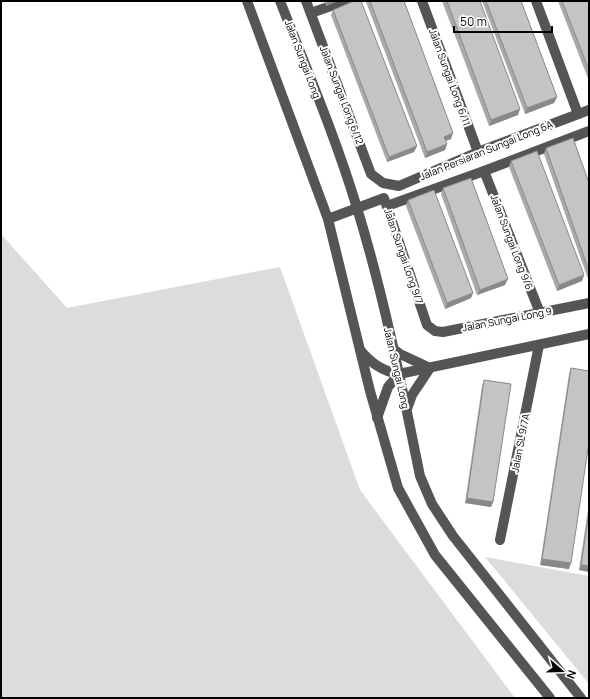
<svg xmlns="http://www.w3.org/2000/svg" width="590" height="699" viewBox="0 0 590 699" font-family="Manrope,sans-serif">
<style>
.green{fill:#dcdcdc}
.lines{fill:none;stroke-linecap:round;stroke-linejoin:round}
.minor{stroke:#555;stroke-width:10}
.wall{fill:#a9a9a9}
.shaded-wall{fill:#898989}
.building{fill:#c4c4c4;stroke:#898989}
.labels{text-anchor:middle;stroke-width:4;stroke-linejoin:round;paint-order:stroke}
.street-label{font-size:10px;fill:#000;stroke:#fff}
</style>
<rect width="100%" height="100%" fill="#fff"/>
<g class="green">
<polygon points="1,234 67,308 280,267 360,490 515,698 1,698"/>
<polygon points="485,557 589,576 589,684"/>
</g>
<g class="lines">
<g class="minor">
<polyline points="247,1 328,219 370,391 398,488 435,555 550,698"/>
<path d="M280,1c27,69 56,137 77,207 27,88 45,179 63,268l12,28 21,32 128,162"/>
<polyline points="306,1 371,174 383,183 399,186 478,152 589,110"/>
<polyline points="422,1 478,152"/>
<polyline points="536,1 578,114"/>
<polyline points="311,13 345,1"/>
<polyline points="484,171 540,313"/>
<polyline points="387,206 484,171 589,131"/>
<polyline points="328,219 384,198 427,325 435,331 443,332 589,303"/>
<polyline points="392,348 400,354 430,368"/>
<path d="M360,350c11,13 22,21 39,24l190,-40"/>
<polyline points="407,409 412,395 430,368"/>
<polyline points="377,418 388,387 399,374"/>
<polyline points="500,540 539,345"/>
</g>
</g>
<g class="wall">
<polygon points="325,1 338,1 326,6"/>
<polygon points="367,1 404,1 451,139 446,141 447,144 445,150 425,158 366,2"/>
<polygon points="442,1 480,1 518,115 489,126"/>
<polygon points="482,1 521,1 557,97 554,103 525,114"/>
<polygon points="558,1 589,1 589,81"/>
<polygon points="333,10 417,146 414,152 387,162 331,15"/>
<polygon points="546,148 589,183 589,278 588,279 544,154"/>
<polygon points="511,161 584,275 582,281 557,291 509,167"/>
<polygon points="443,188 505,285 477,295 441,194"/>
<polygon points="408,200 473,293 471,298 445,309 406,206"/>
<polygon points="571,368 569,569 540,565 569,374"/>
<polygon points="484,380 493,502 491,507 465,503 482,386"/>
<polygon points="589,503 589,572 579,570"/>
</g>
<g class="shaded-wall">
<polygon points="328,1 338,1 326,6"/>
<polygon points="557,97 554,103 525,114 527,108"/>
<polygon points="520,109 518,115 489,126 491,120"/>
<polygon points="453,133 451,139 442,142 444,137"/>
<polygon points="447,144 445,150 425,158 427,152"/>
<polygon points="417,146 414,152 387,162 389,157"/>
<polygon points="584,275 582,281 557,291 559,285"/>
<polygon points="508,279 505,285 477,295 480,290"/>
<polygon points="473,293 471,298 445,309 447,303"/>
<polygon points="467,498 493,502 491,507 465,503"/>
<polygon points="542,559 571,563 569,569 540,565"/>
<polygon points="581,565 589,566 589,572 579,570"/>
</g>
<g class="building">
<polygon points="354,1 361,1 417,146 389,157 333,10"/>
<polygon points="370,1 404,1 453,133 444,137 447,144 427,152"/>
<polygon points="447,1 480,1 520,109 491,120"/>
<polygon points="486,1 521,1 557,97 527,108"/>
<polygon points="562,1 589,1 589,70"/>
<polygon points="573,138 589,183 589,271 546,148"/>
<polygon points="537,151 584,275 559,285 511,161"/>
<polygon points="471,178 508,279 480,290 443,188"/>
<polygon points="434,190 473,293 447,303 408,200"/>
<polygon points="571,368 589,371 589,442 571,563 542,559"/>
<polygon points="484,380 511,384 493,502 467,498"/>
<polygon points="589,512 589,566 581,565"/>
</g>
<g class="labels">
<g class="street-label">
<text transform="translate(303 59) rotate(69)" y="4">Jalan Sungai Long</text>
<text transform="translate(450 77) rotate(70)" y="4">Jalan Sungai Long 6/11</text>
<text transform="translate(342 95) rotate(69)" y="4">Jalan Sungai Long 6/12</text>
<text transform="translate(486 150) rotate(-22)" y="4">Jalan Persiaran Sungai Long 6A</text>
<text transform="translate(512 242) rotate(69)" y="4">Jalan Sungai Long 9/6</text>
<text transform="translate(404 256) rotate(71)" y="4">Jalan Sungai Long 9/7</text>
<text transform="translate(507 319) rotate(-11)" y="4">Jalan Sungai Long 9</text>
<text transform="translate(397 368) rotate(77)" y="4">Jalan Sungai Long</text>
<text transform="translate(520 443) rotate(-79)" y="4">Jalan SL 9/7A</text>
</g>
</g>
<rect width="590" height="699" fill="none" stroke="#000000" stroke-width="4"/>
<g transform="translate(562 671) rotate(110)" stroke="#ffffff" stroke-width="3" paint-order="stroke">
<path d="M0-3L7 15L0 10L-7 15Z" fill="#000000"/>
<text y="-6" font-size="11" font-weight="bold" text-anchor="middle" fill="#000000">N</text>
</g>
<path d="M454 26v6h98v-6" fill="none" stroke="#000000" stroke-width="2"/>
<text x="460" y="26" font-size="12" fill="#000000" stroke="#ffffff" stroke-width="3" paint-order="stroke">50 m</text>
</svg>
